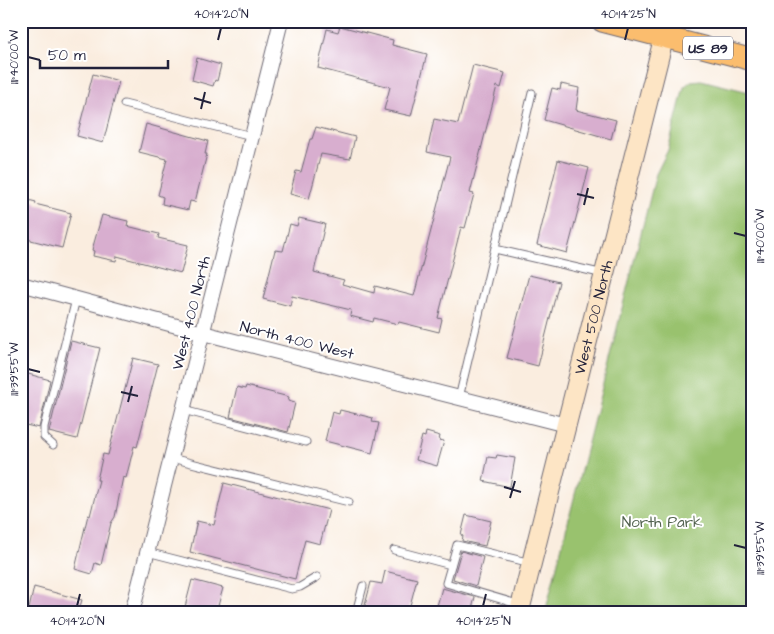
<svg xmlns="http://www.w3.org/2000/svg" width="774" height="634" viewBox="0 0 774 634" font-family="'Architects Daughter',sans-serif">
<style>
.green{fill:#99c26e;stroke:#5e7254}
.building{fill:#d8aecf}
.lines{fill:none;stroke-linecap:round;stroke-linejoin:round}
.lane-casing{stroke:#6e6974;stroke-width:9}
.street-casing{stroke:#6e6974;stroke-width:16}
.secondary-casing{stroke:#6e6974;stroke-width:21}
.primary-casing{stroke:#6e6974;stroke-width:23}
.lane{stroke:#fff;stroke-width:7}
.street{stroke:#fff;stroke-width:14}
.secondary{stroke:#fde5c5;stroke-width:19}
.primary{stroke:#fbbd6e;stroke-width:21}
.ticks{fill:none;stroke:#22223b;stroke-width:2}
.labels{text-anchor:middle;stroke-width:4;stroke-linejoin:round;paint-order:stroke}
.shield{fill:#fff;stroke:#646476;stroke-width:1}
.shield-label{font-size:14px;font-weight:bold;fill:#22223b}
.street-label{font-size:15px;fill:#22223b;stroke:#fff}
.park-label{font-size:15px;fill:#52624f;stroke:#fff}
.neatline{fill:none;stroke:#22223b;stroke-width:2}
.ticks-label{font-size:12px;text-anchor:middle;fill:#22223b}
</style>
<rect width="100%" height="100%" fill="#fff"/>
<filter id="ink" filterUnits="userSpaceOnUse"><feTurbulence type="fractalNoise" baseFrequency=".02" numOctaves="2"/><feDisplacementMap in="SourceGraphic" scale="10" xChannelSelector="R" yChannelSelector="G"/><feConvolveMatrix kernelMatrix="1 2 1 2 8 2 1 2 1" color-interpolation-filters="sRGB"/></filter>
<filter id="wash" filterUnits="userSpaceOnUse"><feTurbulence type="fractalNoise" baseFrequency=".0096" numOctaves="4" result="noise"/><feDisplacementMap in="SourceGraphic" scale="20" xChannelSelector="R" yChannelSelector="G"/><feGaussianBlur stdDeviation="1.12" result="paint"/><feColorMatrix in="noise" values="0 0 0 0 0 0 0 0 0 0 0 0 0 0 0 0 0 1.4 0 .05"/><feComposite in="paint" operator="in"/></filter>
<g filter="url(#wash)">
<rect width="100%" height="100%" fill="#faeddf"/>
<polygon class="green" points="701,80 753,93 753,613 545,613 656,174 668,150 684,87 691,81"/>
<g id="blocks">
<g class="building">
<polygon points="340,26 393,40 392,45 427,54 411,116 384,110 390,87 318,68 327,29 338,32"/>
<polygon points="197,58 221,65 217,81 215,80 213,86 192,80"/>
<polygon points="473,65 505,73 501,88 497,86 470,193 474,194 465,228 461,227 438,318 442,319 439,332 399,322 398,324 374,318 373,322 350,316 351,310 292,296 290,306 263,299 275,250 283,251 290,224 297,226 299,218 325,224 314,272 344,280 342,284 374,293 375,286 414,296 450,157 427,152 434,119 458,124"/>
<polygon points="93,74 119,81 103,143 77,136"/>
<polygon points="561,84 579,88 576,110 616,120 611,139 544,120 552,88 560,90"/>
<polygon points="146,124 208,141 205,154 207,154 195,202 190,201 188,210 162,204 163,197 158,195 167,159 139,152"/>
<polygon points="316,127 355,137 350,159 321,154 309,199 290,194 296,171 301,172 310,139 312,139"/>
<polygon points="558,160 589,168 567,253 537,245"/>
<polygon points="21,198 36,202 35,204 71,213 62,248 27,239 21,239"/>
<polygon points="102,215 128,221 127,226 159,234 158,238 188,245 181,273 117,256 116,261 93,256 94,251 92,250"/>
<polygon points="529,275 559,282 538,366 507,358"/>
<polygon points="71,341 100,348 77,439 49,432"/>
<polygon points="133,358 158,364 137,447 134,446 126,478 123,477 115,517 111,523 101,565 95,563 92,574 75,569 88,515 90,516 99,480 97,480 103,454 108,455"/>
<polygon points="21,372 50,380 39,428 21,424"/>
<polygon points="246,386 289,397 288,401 295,403 288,432 230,417 237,387 245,389"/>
<polygon points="340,410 373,418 372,422 379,423 372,453 325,441 332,412 339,414"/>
<polygon points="426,432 440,436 439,440 444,441 437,466 416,460 422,436 425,437"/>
<polygon points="497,455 515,458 510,487 483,481 488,457 496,458"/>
<polygon points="224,483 329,510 320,544 305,540 295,579 190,552 197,521 214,525"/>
<polygon points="466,515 491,521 485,546 462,541 463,536 461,535"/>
<polygon points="461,551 483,557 476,586 453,579"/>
<polygon points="385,571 417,579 408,613 363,613 371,582 382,584"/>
<polygon points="192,580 223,588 216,613 206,613 185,607"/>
<polygon points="34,587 82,600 78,613 28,613"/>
<polygon points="442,588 475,597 471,613 435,613"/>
</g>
</g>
</g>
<g filter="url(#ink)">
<use href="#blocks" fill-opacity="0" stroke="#6e6974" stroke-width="1"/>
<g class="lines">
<g class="lane-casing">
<g id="lane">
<polyline points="124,104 252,136"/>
<polyline points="495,249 604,274"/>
<polyline points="459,398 532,93"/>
<polyline points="183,410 306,442"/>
<polyline points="53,445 44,437 44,427 76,299"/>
<polyline points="171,458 349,502"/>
<polyline points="394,550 451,565"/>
<polyline points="147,552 292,589 300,587 317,577"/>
<polyline points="521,605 446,583 457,545 531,563"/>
<polyline points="356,613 363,586"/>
</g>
</g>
<g class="street-casing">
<g id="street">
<polyline points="21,284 203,333 566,425"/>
<polyline points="132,613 281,21"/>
</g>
</g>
<g class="secondary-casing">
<g id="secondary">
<path id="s1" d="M519,613l149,-592"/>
</g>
</g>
<g class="primary-casing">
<polyline id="primary" points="602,21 753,60"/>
</g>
<use href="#lane" class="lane"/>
<use href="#street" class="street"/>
<use href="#secondary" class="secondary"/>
<use href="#primary" class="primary"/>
</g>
</g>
<path class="ticks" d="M218,40l3,-12M625,40l3,-12M28,57l12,3M194,98l17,5M201,109l4,-17M577,194l17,4M584,205l4,-17M734,233l12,3M28,369l12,3M121,392l17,4M128,402l4,-16M504,487l17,5M510,498l5,-17M734,545l12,3M77,606l3,-12M483,606l3,-12"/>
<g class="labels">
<rect class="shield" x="683" y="36.5" width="50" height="23" rx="4"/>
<g class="shield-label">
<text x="708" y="53">US 89</text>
</g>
<g class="street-label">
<text transform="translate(191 313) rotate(-76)" y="5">West 400 North</text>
<text dy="5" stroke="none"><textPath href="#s1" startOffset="305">West 500 North</textPath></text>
<text transform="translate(297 340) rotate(14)" y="5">North 400 West</text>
</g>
<g class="park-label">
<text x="662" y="527">North Park</text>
</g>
</g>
<rect width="774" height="634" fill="none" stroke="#fff" stroke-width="55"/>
<path d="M40 60v8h128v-8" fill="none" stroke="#22223b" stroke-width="2.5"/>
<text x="48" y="60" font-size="15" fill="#22223b" stroke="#ffffff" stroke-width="4" paint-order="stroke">50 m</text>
<rect x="28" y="28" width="718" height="578" class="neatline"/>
<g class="ticks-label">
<text x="221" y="18">40°14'20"N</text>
<text x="628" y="18">40°14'25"N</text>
<text transform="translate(14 57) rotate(-90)" y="4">111°40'00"W</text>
<text transform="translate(760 236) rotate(-90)" y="4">111°40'00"W</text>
<text transform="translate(14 369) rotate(-90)" y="4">111°39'55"W</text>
<text transform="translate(760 548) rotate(-90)" y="4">111°39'55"W</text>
<text x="77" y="625">40°14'20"N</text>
<text x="483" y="625">40°14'25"N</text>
</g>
</svg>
